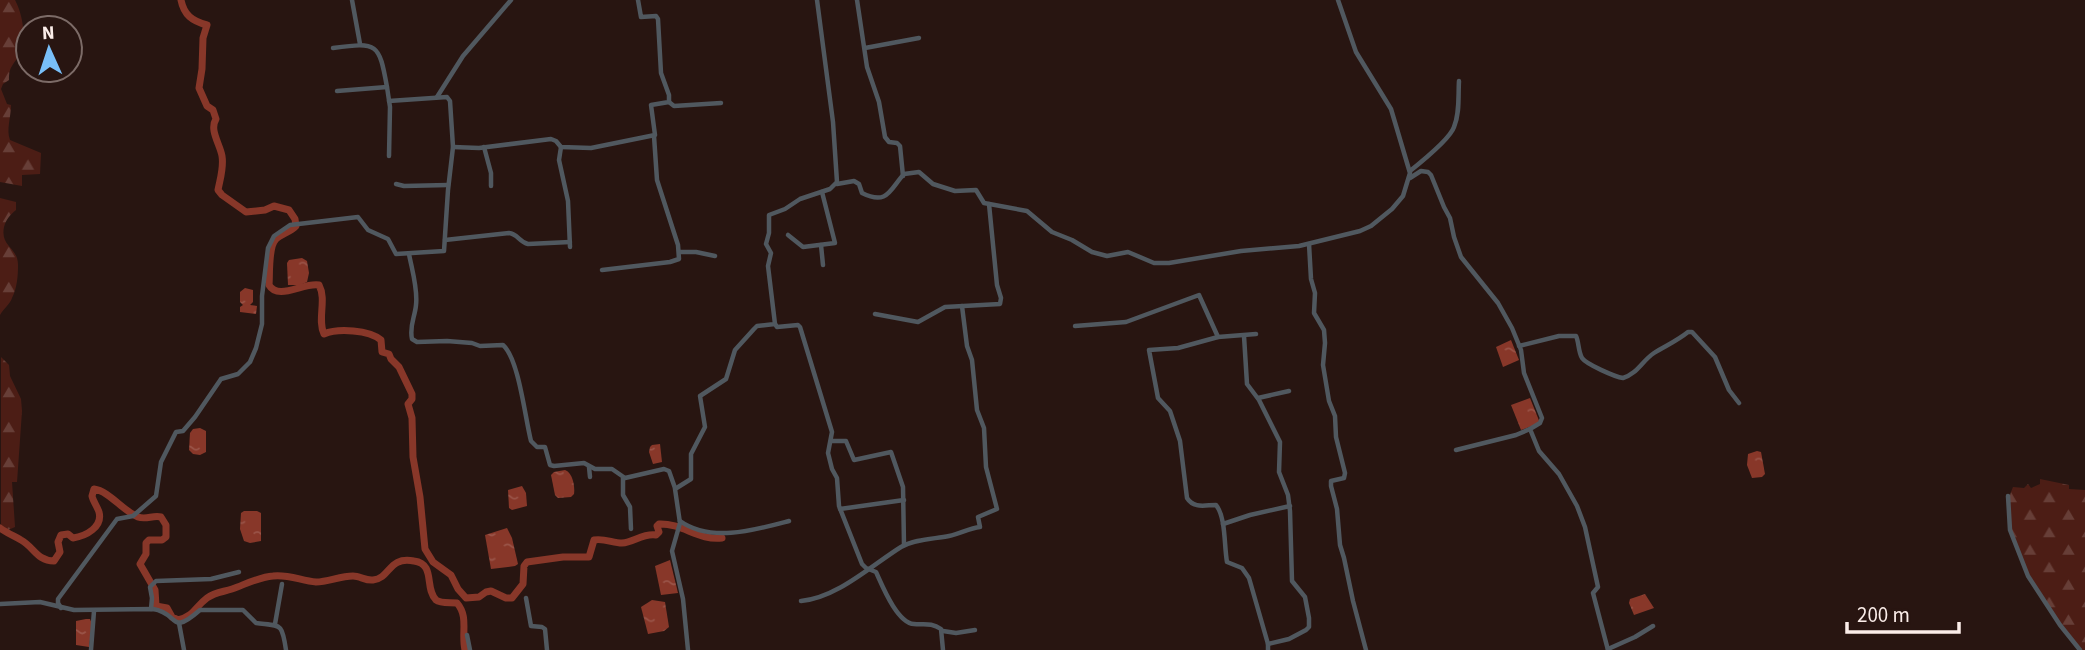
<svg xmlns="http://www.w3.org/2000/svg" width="2085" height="650" viewBox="0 0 2085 650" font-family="'Source Sans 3',sans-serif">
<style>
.forest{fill:url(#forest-firs)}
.water{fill:url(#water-ripples)}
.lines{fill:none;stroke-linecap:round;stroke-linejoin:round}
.river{stroke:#883729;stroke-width:7}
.minor{stroke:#50585f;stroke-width:4.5}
</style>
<defs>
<pattern id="forest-firs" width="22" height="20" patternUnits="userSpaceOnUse" patternTransform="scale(1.75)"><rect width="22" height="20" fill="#4c1d15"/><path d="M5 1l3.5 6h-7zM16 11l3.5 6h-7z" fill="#673e37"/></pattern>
<pattern id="water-ripples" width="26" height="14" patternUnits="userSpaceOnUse" patternTransform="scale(1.75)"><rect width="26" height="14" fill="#883729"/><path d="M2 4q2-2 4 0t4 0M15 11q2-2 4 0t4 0" fill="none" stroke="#9a5448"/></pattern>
</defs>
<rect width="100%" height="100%" fill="#281511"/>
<g class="forest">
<path d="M0,0h15c8,15 12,39 4,55 -6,11 -10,11 -10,25l-6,4 -2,5 6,15 4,1c0,12 -5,25 -1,35l31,13 -1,21 -18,1v11l-22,-4z"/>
<path d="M0,198l16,4v8c-6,5 -10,9 -12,17 -4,20 14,20 14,38 0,11 -1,23 -6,33 -2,6 -8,10 -12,17z"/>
<polygon points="1,357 9,365 10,376 21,399 22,411 17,482 12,482 15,527 1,533"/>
<path d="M2040,479l29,6v4l16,1v160h-3c-29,-35 -92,-115 -69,-163l11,1 4,-4 3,4 9,-4z"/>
</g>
<g class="water">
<polygon points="302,258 307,261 309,273 307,282 300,285 288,285 287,263 289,260"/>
<polygon points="245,288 253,290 253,302 250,305 257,306 256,314 240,312 240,307 243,305 240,302 240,292"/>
<polygon points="1511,340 1519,360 1503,367 1496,347"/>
<polygon points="1530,398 1540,423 1521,430 1511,405"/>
<polygon points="200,428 206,431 206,452 200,455 193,454 189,450 190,433 193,429"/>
<polygon points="660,444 662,462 653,464 649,452 650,447 652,445"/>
<polygon points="1757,451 1761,452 1765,474 1762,477 1752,478 1747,465 1748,454"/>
<path d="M565,470c8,3 10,17 9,24l-3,3 -13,1 -3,-3 -4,-20 3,-3z"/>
<polygon points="522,486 526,493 527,506 512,510 509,508 508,490"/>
<polygon points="244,511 257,511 261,513 261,541 250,543 244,541 240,529 241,513"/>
<polygon points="507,528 512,538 518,564 515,566 491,569 485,535"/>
<polygon points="670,560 678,593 661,595 655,566"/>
<polygon points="1645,594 1654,608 1634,615 1629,603 1630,599"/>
<polygon points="652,600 665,602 669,627 664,631 648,634 641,607"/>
<polygon points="86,619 90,619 92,624 89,647 76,645 76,621"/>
</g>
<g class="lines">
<g class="river">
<path d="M181,0c3,15 11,21 26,25l-4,13 -1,31 -3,19 8,18 6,4 3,9c-7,11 4,25 6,37 2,12 -2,23 -4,34l4,5 24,17 19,-2 9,-4 15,4 6,9 1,7c-6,6 -14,8 -20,13 -8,7 -6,35 -7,46 9,16 35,-3 50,0 8,15 -2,34 5,49 14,-6 45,-4 57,6l1,12 7,2 2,5 8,8 13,27v5l-4,5 4,14 1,39 7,40 5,52 8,13 18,13 7,14 8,9 13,-1 7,-5 5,-1 15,7h6l11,-14 1,-18 3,-4 36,-5h26l5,-17c10,-2 19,3 28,3 12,-1 21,-10 34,-8l3,-3 -2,-6 2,-2c23,-1 40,17 63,14"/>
<path d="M0,528c7,5 14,8 21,12 13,7 16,21 33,21l6,-9 -2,-10 3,-7 7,-1 5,4c13,-2 30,-11 26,-26 -2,-6 -6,-11 -7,-16l2,-7c15,2 29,22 44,28 8,3 15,-2 23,0l5,8v12l-4,3h-13l-3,3v11l-6,10 15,26 1,16 11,2 5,9 6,3c16,-4 17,-13 29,-22 8,-6 16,-6 25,-9 14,-5 27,-12 41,-13 15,-2 29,5 43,6 12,0 24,-6 37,-6 7,0 13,5 20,4 18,-2 15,-24 41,-19 22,3 10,27 22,39 5,4 15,2 21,3 12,14 4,30 8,47"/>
</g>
<g class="minor">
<polyline points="352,0 360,44"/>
<polyline points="857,0 867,67 879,102 885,137 889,142 897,143 900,146 903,176"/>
<path d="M333,48c45,-6 46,-5 54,39"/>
<polyline points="865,48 919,38"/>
<polyline points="337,91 387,87 390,107 389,156"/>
<polyline points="437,97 463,56 511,0"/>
<polyline points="669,102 674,106 721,103"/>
<polyline points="453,147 479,148 551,139 556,141 561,147 591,148 655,135 651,105 669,102 669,95 661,73 658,19 656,16 641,17 638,0"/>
<polyline points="484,147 491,173 491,186"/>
<polyline points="561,147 559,160 568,201 570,247"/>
<path d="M1410,171c10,-8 40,-32 44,-44 6,-14 4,-31 5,-46"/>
<polyline points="1410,178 1421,171 1428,172 1431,175 1444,207 1450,218 1454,237 1461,257 1498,303 1512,328 1521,350 1524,373 1542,418 1540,423 1530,429 1539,451 1559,474 1577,506 1585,527 1598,587 1593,593 1608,650"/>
<polyline points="396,184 404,186 448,185"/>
<path d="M837,184l17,-3 5,3 3,9c26,13 28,-4 42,-19l15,-2 14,12 22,7 21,-1 8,13 43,8 25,21 20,8 20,12 15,4 21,-4 26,11h15l72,-12 58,-5 61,-15 11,-5 21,-17 11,-13 7,-23 -19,-64 -35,-57 -18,-52"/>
<polyline points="788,235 803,247 835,243 822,192"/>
<path d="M445,240l64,-7c9,1 10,9 19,11l42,-2"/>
<polyline points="1309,244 1311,279 1315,293 1314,313 1324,330 1325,343 1323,365 1329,401 1335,416 1336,437 1345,473 1344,478 1331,481 1331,486 1337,509 1340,545 1344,558 1353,601 1366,650"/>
<polyline points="821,245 823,265"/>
<polyline points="680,252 696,252 715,256"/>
<path d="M409,254c3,16 9,35 7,51 -1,12 -7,21 -4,34l5,3 30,-1 25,2 8,3 23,-1c16,14 22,73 28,96l6,6h8l5,18 4,1 30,-3 11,6h17l13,9 39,-9 5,2 6,17"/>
<polyline points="602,270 670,262 679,259 678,245 657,180 654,136"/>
<polyline points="875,314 918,322 945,307 1000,304 1001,298 997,285 989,204"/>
<path d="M775,324l2,3 21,-2 2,2 32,105 -4,21 4,16 5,9 2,28 23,58 4,4 10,4c6,13 21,51 38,52 10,1 17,-2 27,5l2,21"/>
<polyline points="1075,326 1126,322 1199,295 1218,337"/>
<path d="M1256,334l-38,3 -40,11 -29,2 9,48 12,13 10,30 7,57c7,11 18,7 29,7 10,12 8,41 11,57l15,6 7,10 19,66v6"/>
<polyline points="1244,336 1247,384 1259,400 1280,442 1279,472 1288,495 1290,511 1292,581 1305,597 1309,618 1309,627 1306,630 1289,639 1268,644"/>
<path d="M1519,346l40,-10h17c3,6 2,15 6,22 4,6 33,19 41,20 14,-4 19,-17 31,-25 11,-7 23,-12 34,-21h4l23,25 14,33 10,13"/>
<polyline points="1258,398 1289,391"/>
<polyline points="831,441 846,441 854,460 891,452 903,487 904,545"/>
<polyline points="1456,450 1516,435 1530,429"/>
<polyline points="589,467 590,477"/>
<polyline points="623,478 623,495 630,507 631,529"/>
<polyline points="2008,496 2010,530 2028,576 2060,625 2080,650"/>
<polyline points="840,509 904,500"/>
<path d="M680,521c31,22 75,9 109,0"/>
<polyline points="1223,524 1250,515 1290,506"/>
<polyline points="526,598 531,626 542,627 545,629 547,650"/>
<path d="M801,601c36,-3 71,-36 100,-54 14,-8 33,-8 48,-11 11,-2 20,-8 31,-9l-2,-10 19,-8 -11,-42 -2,-39 -7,-18 -5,-50 -5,-14 -5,-40"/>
<path d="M0,604l40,-2 34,8 79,-1c27,4 16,28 47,1h43l13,13c25,3 26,-1 30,27"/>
<polyline points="61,608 58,603 58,599 117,519 133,516 156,496 161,462 176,432 183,431 195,417 221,379 238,374 250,362 256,348 262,324 262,296 268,248 274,236 290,225 358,217 368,230 388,239 396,254 444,251 448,190 453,147 450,101 447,97 389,101"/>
<polyline points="151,609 152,598 150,587 156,581 211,579 239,572"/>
<polyline points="179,623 184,650"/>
<polyline points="275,624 282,584"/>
<polyline points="943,631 956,633 975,630"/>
<polyline points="467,635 470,650"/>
<polyline points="1608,649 1635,637 1653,626"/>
<polyline points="91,650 94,611"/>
<polyline points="688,650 683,599 672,551 680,523 675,489 691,479 691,454 705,427 700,396 726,379 735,350 754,329 757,326 775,324 768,266 771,253 766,244 769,233 769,215 785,209 800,199 830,189 837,182 833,122 817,0"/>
</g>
</g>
<g transform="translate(49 49) rotate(357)"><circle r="33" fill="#281511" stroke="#7c6b67" stroke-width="2"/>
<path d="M0-5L12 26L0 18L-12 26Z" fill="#79bff8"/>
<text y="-10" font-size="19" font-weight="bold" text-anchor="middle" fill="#fbede9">N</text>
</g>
<path d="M1847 622v10h112v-10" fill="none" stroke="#fbede9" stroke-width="3.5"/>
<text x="1857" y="622" font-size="21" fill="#fbede9" stroke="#281511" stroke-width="5" paint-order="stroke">200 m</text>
</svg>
